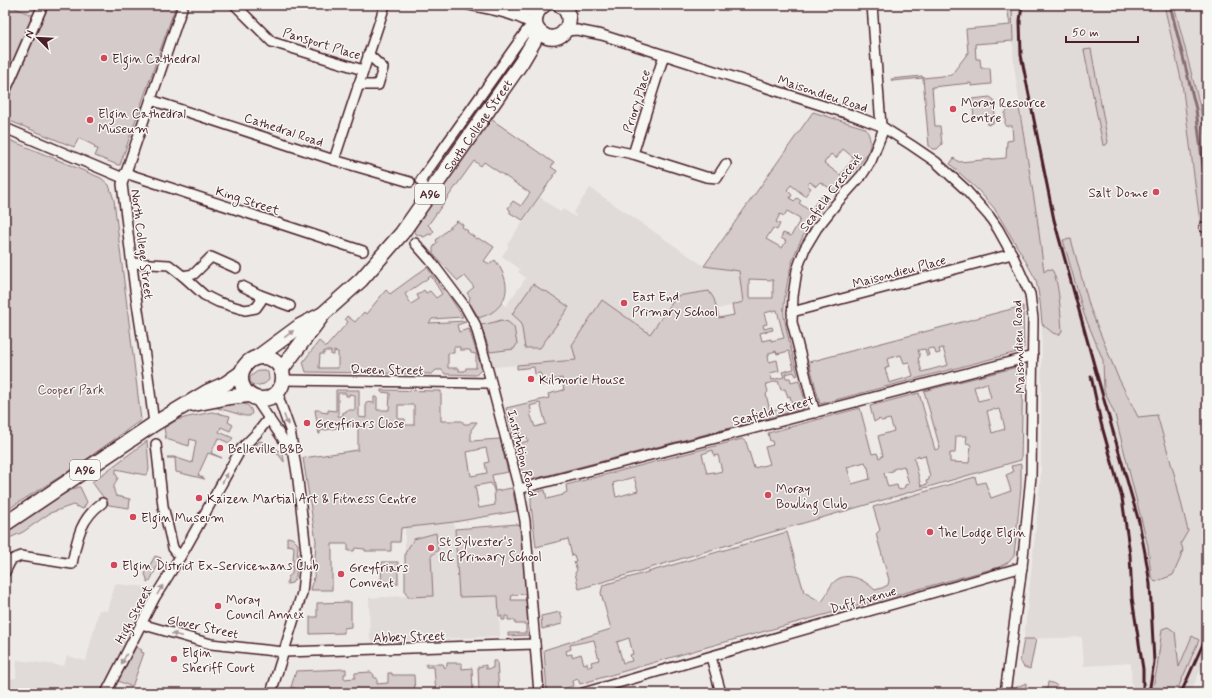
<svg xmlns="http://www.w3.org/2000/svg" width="1212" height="698" viewBox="0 0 1212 698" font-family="Mynerve,sans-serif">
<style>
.built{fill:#e0dad8}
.green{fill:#d4cbca;stroke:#8f757a;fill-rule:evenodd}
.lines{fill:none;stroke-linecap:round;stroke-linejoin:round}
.stream{stroke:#886e73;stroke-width:3}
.minor-casing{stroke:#4a1f2b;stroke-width:12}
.highway-casing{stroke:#4a1f2b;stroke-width:17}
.minor{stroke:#f6f6f2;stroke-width:9}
.highway{stroke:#f6f6f2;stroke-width:14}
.rail{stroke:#4a1f2b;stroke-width:3}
.oneway{fill:#a99598}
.poi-dot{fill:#d1495b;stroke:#f6f6f2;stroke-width:1.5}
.labels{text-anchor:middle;stroke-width:3;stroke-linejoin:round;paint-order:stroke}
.shield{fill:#f6f6f2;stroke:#7e6067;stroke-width:1}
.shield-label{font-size:12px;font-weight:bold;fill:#4a1f2b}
.street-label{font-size:13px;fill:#4a1f2b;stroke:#f6f6f2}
.poi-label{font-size:13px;fill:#4a1f2b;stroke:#f6f6f2;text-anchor:start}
.park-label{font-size:13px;fill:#6c4a53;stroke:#f6f6f2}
</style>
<rect width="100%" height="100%" fill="#ece9e6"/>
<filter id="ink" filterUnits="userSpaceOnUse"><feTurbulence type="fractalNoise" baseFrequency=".025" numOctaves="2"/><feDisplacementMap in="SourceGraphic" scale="8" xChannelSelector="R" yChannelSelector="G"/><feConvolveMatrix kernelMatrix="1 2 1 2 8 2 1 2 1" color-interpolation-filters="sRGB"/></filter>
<g filter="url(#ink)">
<g class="built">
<polygon points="8,5 38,5 34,16"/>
<polygon points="1011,5 1164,5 1182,82 1199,218 1200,222 1204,222 1207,243 1207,655 1190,693 1132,693 1131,663 1084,666 1082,637 1024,639 1037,517 1041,473 1042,316 1048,315 1039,230 1014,66"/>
<polygon points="1174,5 1207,5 1207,139 1200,107"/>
<polygon points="590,188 704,266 739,271 743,303 717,309 722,329 576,360 494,367 479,318 491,313 501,303 506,306 526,278 518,272 520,269 502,256 509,246 507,245 540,197 560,212 563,209 575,217 576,215 573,213"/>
<polygon points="435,444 455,529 459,597 498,596 500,636 373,642 370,639 369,598 407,596 405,591 405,528 377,531"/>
<polygon points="115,584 158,588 104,693 5,693 6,680 16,678 17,660 64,666 67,656 86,661 99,610 108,611"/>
</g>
<g class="green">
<polygon points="5,5 8,5 34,16 5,79"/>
<polygon points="47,5 176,5 120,165 118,165 95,156 98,149 94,148 95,146 79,138 74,147 5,119 5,100"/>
<polygon points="1013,5 1012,6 1013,41 975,44 976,59 980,59 981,68 990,68 991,84 971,86 971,83 932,87 935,126 940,126 942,144 937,149 933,149 929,146 923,78 892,81 891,79 922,76 923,78 951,75 968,53 966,29 1010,25 1007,7"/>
<polygon points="1164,5 1174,5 1200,107 1206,139 1207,221 1200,222 1182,83"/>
<polygon points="1091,49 1107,137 1108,142 1106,145 1103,145 1084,50"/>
<polygon points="990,97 994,100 995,118 993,123 988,125 987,117 974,118 972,99"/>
<path d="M1019,107l18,110 7,55 4,-3 4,1c7,9 9,48 10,61l-3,4 -6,-2 -11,-9 -2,-22 -4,-22 -12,-22 -30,-50 -16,-18 -28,-26 4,-6 5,4 47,-4 1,-17 6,-1 -1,-14h-7v-13l4,-5z"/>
<path d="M813,112l52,16c4,5 7,14 4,21 -4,12 -24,32 -33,43l-16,-10 -4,4 -6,-4 -3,3 4,3 -6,8 -14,-11 -4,5 5,5 -2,3 4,3 3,-3 4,3 -2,2 11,8 11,-15 7,5c-21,25 -34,46 -40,78 -2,12 -5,25 -4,37 3,20 9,40 14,59l-2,1 -2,-4 -9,2 1,4h4l1,4 8,-2 7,24 -3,5 -266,69c-6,-1 -12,-3 -15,-8l-6,-25 1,-1 11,-3 -2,-6 -12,3 -8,-30 43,-10 -1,-4 16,-4 -2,-12 -16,3 1,4h-5v-7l-2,-5 -5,1 -1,-7 -17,2v-4l59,-5 -4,-15 30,-45 48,34 27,-38 32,-5 5,8 5,19 15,-3 -2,-10 11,-3 -4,-31 -35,-5zM843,149l11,9 -14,17 -16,-12 7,-9 5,4zM787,211l13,7 -1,4 -8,14 -8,-3 -2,5 5,3 -4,7 -16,-9 7,-11 4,2 3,-6 -4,-2 4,-8 4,2zM749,279l24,1v18h-24zM777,310l7,28 -13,3v-2l-9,2 -2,-8 13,-3 -1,-3 -8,2 -1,-4 4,-1 -3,-11zM776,351l1,3 12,-3 5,18 -12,3 2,5 -12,3 -2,-7 9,-2 -2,-11 -8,2 -1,-7h1v-2zM778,381l3,9 4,-1 3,8 2,-1 2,8 -2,1v1l-20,5 -4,-17 2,-2 -2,-8zM540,403l6,21 -11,3 -5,-14h2l-2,-7z"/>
<polygon points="491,119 554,163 551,167 557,171 523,220 510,213 510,210 508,208 513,201 521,206 530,193 484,162 481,166 474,161 428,225 434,231 431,235 429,234 424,237 416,234 414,229"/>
<polygon points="5,138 101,178 109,185 114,200 141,420 77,466 5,511"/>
<path d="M457,221l6,4 -1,2 6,4 -1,1 10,7 1,-1 6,4 1,-1 9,6 -10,14 6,3 5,-4c13,17 18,39 -4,53 -3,2 -8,3 -12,5l-10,-16 1,-5 -3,-4 7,-6 -9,-11 -7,5 -25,-27v-6l4,-6 -1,-2z"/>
<polygon points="1071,239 1090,308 1117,375 1138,417 1157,415 1175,477 1188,531 1181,543 1183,550 1180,559 1173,575 1155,582 1151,576 1148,546 1115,415 1104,390 1103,360 1084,314 1063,240"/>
<path d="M427,267l15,22 4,2 17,26 -31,2 -3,4 37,-2v1l-9,3 2,7 10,-3 13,40 -6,6 -31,-1 -3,-4h-6l-4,4 -126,-2 -3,-10 16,-21 7,6 22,-25 -3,-3 2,-3 8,6 9,-10 2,2 20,-24 4,4zM431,276l11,18 -6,4 -6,-7 -4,2 -2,-3 -7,5 2,4 -8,5 -6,-10zM454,347h6v3h10l1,3 5,1v14h-10l-1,3h-6v-3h-11v-15h6zM324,351h7v4h3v-4l4,1v16h-19l1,-14h4z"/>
<polygon points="533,284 545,292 546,291 569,307 540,348 525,348 521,322 512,314"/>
<path d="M1023,306l1,42 -3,3 -201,53 -11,-42zM934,348l2,6 4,-1 -1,-4 4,-1 5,17 -26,7 -4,-14 2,-1 -2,-7 7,-1 2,7 2,-1 -2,-6zM901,355l3,8 5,-1 4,14 -24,7 -4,-15 4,-1 -2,-8z"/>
<polygon points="501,320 508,322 514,327 517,344 514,349 490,352 481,325 495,322"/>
<path d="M1021,366l2,2 -2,92 -314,91 -128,38 -4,-16 2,-3 -3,-8 2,-1 -2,-6 -2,1 -4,-17 -32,8 -5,-42v-11l14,-4 2,9 16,-4v-1l4,-2 -1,-7 176,-46 4,3 8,26 16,-4 -5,-17 8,-2 -1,-4h-2l-2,-8 92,-25 12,46 5,-1 2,5 4,-2 -5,-20 16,-5 -4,-12 -8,2 -3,-2 -5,3 -4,-16 49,-13 16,57 5,-2 -16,-57zM987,383l4,15 -13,3 -4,-14zM994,409l1,1 4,-1 1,3h1l4,17 -13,4 -5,-22zM956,436h11l-1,7 4,1 1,2 -2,17 -19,-1v-9h5zM713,450l1,6 4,-1 4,16 -8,2v-1l-7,1 -5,-19zM919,455v2l6,-2 5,22h-1v3l-3,1 1,3 -6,2 -7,-28zM865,462l2,5h1l2,12 -18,5 -5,-17zM904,466l5,18 -4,1v2l-4,3 -3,-1 -1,-4 -9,2 -4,-14 9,-2v-2zM634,477l4,14 -22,6 -3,-14z"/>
<polygon points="259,370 265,370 268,372 269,380 264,384 254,386 250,382 250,377"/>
<path d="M336,390h23v27l7,1v-16l8,1v-6h3v13h12l1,-17 -9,-1v-2l60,1v30h21l2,3h5l2,-2h6l-6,8v11l29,-2 8,33 -16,3 3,16 17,-3 5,23 -63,11 -53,6 -1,14h-9v9h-26v-2l-10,-1 -1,3h-6v-7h-16v46h-21l3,-13 2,-36 -13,-83 55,-8v-24h-22l1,2 -17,3v3h-1l-4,-24h6v2l7,1v-3l8,1zM338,393h8v3h3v-2l6,1v15h-9v2h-3v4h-5zM398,405h16v20h-9v-6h-7zM486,448l3,14 -4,1 2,10 -16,3 -4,-24zM491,483l3,7 1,15 -16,3 -4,-22z"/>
<path d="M230,403c10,0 20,-1 22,10l-2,3h-5l-31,-9z"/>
<polygon points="212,412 230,416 228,422 233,425 230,431 221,427 219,432 233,438 229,443 218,438 211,453 222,458 208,453 198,475 205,479 176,472 175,458 167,458 167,457 174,457 192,463 196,441 190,439 189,446 166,439 164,428 177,420 188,417"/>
<path d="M147,441l2,28 -1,4 -3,2 -29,-6v5l2,4c-4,7 -6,10 -2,18l14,3 -1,9 -20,-3 -17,-23z"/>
<path d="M260,441c10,3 25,10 24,21l-5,-7 -15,-8 -3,5 -7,-3 4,-7z"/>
<path d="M1021,464v24l-7,68 -5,6 -10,5 -292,80 -127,37 -2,-5 -6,2 1,5 -26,7 -3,-43 67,-21 -10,-36 2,-8 184,-53 17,60 17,10c5,-4 5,-8 8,-13 11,-21 33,-12 46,1l7,-2 6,-3 1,-5 -13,-46 4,-4 -7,-23 102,-30 2,7 8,-2 6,16 20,-7 -5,-16 7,-3 -2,-6zM629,638l4,16 -3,1 2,6 -9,2 -6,-21zM594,640l5,20 -8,2 1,4 -4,1 -1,-4 -3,1 -3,-10 -9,3v-3l-5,1 -1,-4 5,-2 -1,-4z"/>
<polygon points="78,487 80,487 87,502 83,509 73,505 50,513 23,532 5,540 5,529 41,505"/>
<polygon points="517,524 520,527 527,594 512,595 511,600 527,600 529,635 508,636 508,633 526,633 526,624 515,624 515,620 508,620 508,616 505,616 505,620 502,620 502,616 499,616 498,596 459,597 455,529"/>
<polygon points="436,533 438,550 431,556 433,596 408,597 405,591 405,553 414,539"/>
<polygon points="287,537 292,538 298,544 296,577 292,583 287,584 288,577 292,574 294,548 293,546 287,545"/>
<polygon points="155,556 161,558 150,581 147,583 147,579 145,574"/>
<polygon points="382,562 398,562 398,584 381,584"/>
<polygon points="351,602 351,627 344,628 344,633 310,634 310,617 317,617 317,603"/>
<polygon points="560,612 562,618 562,624 542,629 541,616"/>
<polygon points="1168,627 1175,632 1179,667 1192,636 1199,640 1176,693 1152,693 1157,668 1162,629"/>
<polygon points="1024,639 1036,639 1030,669 1024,667 1020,661"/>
<polygon points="136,647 142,650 141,652 144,653 132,687 118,681"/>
<polygon points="493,661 497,661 499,693 479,693 478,667 486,665 486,669 493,668"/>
<polygon points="447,663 462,663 462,669 472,668 473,693 436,693 434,667 426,667 426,664 443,664 445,668 447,666"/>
<polygon points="346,669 346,674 344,674 344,679 355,678 355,673 371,672 374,675 374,678 377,678 377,684 388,683 388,673 392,673 392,675 414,675 415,693 296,693 297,689 291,687 296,671"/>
<path d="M1048,682c6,1 12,4 12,11h-46l3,-6 9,-4v8l21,-2z"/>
</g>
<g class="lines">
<polyline class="stream" points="1170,5 1196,109 1207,200"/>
<g class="minor-casing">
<g id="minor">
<polyline points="235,5 272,42 363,70"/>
<path d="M469,5c22,5 48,8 67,22"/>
<polyline points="872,5 881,126"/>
<polyline points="512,14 527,12 540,8"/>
<polyline points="566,31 577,30 602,35 855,116 881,126 911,145 936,162 965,189 989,216 998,229 1012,254 1030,294 1033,319 1031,476 1022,567 1005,693"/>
<polyline points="664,55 633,154 706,177 717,178 726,164"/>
<polyline points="358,85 378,85 383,68 368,54"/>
<polyline points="5,92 43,5"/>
<polyline points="151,100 334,160 410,182"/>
<polyline points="5,128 123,178"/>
<polyline points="609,149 633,154"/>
<polyline points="334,160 385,5"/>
<polyline points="125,173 363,251"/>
<polyline points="430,194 424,187 421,180 527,30 533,25"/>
<polyline points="1204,227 1207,227"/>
<polyline points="415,243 430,260 466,308 475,324 485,359 519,489 525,521 539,693"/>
<polyline points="132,263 169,265 183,276 194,274 211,257 236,268"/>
<polyline points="183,276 204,295 218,302 245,310 256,308 261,301 260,295 290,306"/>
<polyline points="242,286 260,295"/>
<polyline points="792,312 1012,254"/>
<polyline points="283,380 491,383"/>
<polyline points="255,398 291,451"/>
<polyline points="815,413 792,322 793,296 797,270 805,248 817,228 836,204 862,175 871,161 884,128"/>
<polyline points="154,424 148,376 135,290 122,184 183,5"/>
<polyline points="156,444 163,506 173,548 180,557"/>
<polyline points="519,489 1033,356"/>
<path d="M5,572l6,-12 10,-4 51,8c5,-25 8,-45 30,-61"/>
<polyline points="141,624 211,644 284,652 535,644"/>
<polyline points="711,657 721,693"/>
<polyline points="106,693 155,597 185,549 241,449 258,432 269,418"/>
<polyline points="271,693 302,593 306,551 298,480 290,430 279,399 281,387"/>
<polyline points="583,693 1022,567"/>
</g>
</g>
<g class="highway-casing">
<g id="highway">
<path d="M544,5c-6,4 -9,9 -9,16 0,5 2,10 7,13 18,14 39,-15 18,-29"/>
<polyline points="258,357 300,326 321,315"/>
<circle cx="262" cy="378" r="21"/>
<path id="s1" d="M281,370l43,-57 37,-33 41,-47 119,-170 13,-22 3,-12"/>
<polyline points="194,404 230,397 249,395"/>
<polyline points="5,524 154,424 207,392 225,384 241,373"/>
</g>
</g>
<use href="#minor" class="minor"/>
<use href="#highway" class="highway"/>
<g class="rail">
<polyline points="1022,5 1020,21 1021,55 1054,220 1096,372 1139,522 1145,553 1150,584 1154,662 1149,693"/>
<polyline points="1091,376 1101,423 1122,498 1130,555 1132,598 1143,669 1143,693"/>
<polyline points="1181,693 1207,635"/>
</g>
</g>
<defs><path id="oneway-solid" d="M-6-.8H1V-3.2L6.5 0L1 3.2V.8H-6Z"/></defs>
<g class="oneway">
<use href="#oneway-solid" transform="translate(289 334) rotate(-38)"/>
<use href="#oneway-solid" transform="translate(286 420) rotate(70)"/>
<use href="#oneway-solid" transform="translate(225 478) rotate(-61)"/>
<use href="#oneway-solid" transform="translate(160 590) rotate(-59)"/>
<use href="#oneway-solid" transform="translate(177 635) rotate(-165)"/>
<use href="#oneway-solid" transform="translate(124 659) rotate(118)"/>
</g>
</g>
<g class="poi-dot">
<circle cx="104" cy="58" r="4"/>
<circle cx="953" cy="109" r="4"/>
<circle cx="90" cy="120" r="4"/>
<circle cx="1156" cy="192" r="4"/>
<circle cx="624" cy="303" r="4"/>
<circle cx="531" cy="379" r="4"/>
<circle cx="307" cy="423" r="4"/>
<circle cx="220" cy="448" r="4"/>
<circle cx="768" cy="495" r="4"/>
<circle cx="199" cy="498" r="4"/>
<circle cx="133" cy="517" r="4"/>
<circle cx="930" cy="532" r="4"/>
<circle cx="431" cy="548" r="4"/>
<circle cx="114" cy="565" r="4"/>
<circle cx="341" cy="574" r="4"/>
<circle cx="218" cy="606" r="4"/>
<circle cx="174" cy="659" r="4"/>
</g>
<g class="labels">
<g class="shield">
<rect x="415" y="184" width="30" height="20" rx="3"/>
<rect x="70" y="460" width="30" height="20" rx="3"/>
</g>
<g class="shield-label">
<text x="430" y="198">A96</text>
<text x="85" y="474">A96</text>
</g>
<g class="street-label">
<text transform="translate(322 43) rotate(17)" y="5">Pansport Place</text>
<text transform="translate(823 93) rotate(18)" y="5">Maisondieu Road</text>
<text transform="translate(636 101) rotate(-73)" y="5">Priory Place</text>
<text dy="5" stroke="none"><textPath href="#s1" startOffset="315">South College Street</textPath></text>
<text transform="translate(284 129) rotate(18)" y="5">Cathedral Road</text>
<text transform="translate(830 192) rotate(-53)" y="5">Seafield Crescent</text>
<text transform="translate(248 200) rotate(18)" y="5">King Street</text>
<text transform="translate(143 244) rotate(83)" y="5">North College Street</text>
<text transform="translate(899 271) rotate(-15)" y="5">Maisondieu Place</text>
<text transform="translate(1018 347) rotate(-92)" y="5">Maisondieu Road</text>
<text transform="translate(387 369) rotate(1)" y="5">Queen Street</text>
<text transform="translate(773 410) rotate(-15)" y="5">Seafield Street</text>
<text transform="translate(523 453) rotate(76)" y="5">Institution Road</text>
<text transform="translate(863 599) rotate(-16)" y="5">Duff Avenue</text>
<text transform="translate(133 614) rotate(-62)" y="5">High Street</text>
<text transform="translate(203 626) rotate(12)" y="5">Glover Street</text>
<text transform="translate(409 636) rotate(-2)" y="5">Abbey Street</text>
</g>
<g class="poi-label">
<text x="112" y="63">Elgin Cathedral</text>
<text x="961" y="107">Moray Resource<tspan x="961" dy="15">Centre</tspan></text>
<text x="98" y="118">Elgin Cathedral<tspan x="98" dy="15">Museum</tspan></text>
<text x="1148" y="197" text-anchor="end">Salt Dome</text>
<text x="632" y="301">East End<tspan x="632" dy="15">Primary School</tspan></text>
<text x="539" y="384">Kilmorie House</text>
<text x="315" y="428">Greyfriars Close</text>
<text x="228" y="453">Belleville B&amp;B</text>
<text x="776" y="493">Moray<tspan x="776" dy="15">Bowling Club</tspan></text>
<text x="207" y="503">Kaizen Martial Art &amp; Fitness Centre</text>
<text x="141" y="522">Elgin Museum</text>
<text x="938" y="537">The Lodge Elgin</text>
<text x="439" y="546">St Sylvester's<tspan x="439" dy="15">RC Primary School</tspan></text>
<text x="122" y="570">Elgin District Ex-Servicemans Club</text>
<text x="349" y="572">Greyfriars<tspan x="349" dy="15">Convent</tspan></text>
<text x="226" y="604">Moray<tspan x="226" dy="15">Council Annex</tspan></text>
<text x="182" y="657">Elgin<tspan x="182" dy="15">Sheriff Court</tspan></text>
</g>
<g class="park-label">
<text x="71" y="394">Cooper Park</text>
</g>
</g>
<rect width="1212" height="698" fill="none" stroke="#f6f6f2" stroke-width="20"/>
<rect x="10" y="10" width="1192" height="678" fill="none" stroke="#4a1f2b" stroke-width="1.5" filter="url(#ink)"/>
<g transform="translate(38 38) rotate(294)" stroke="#f6f6f2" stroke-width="3" paint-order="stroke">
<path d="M0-3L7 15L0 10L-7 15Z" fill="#4a1f2b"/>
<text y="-6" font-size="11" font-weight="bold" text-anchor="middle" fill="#4a1f2b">N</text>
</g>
<path d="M1066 36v6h72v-6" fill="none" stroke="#4a1f2b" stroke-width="2"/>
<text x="1072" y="36" font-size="12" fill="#4a1f2b" stroke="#f6f6f2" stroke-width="3" paint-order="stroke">50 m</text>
</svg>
